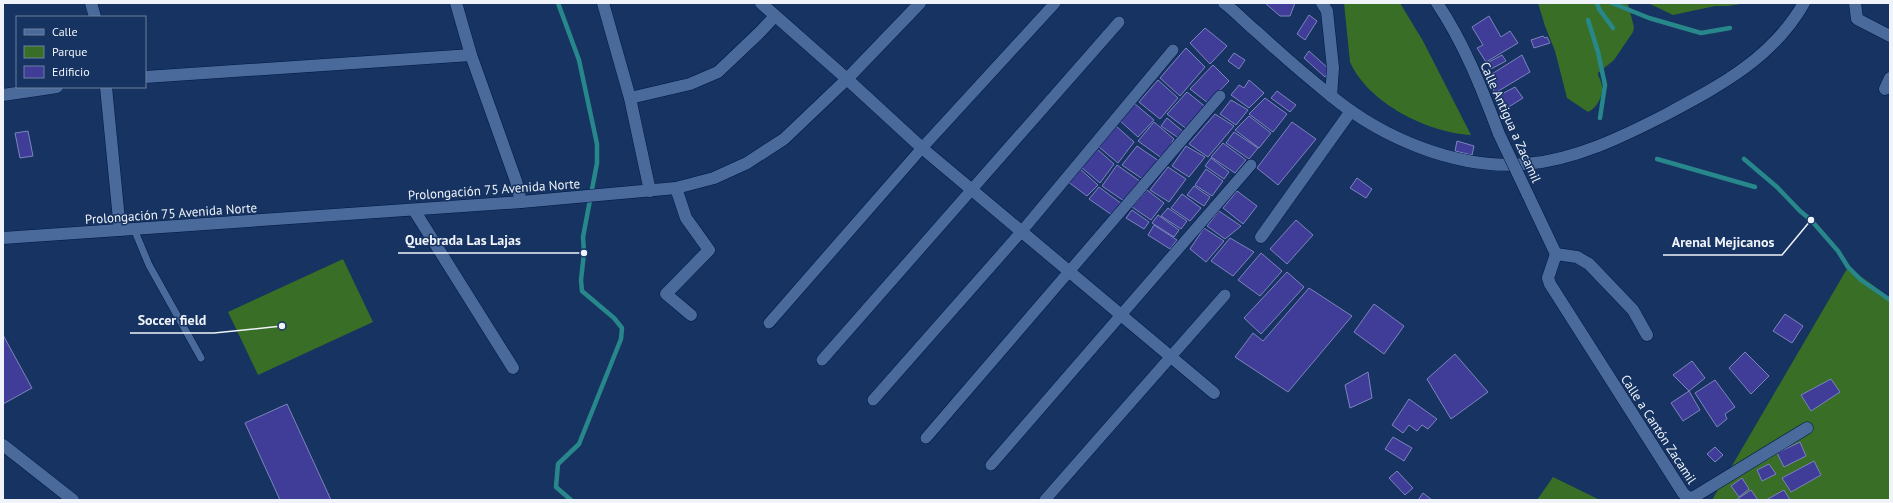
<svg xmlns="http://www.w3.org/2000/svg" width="1893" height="503" viewBox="0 0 1893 503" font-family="'PT Sans',sans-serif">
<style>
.green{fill:#386e26}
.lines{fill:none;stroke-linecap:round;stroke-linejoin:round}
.stream{stroke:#28878b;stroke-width:4.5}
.building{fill:#3f3d97;stroke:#7d84be}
.service-casing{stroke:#001944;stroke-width:8}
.pedestrian-casing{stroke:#001944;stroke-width:12}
.minor-casing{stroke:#001944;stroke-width:13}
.tertiary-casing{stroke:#001944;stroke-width:13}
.secondary-casing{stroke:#001944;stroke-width:13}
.service{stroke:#4a6a9c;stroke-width:7}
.pedestrian{stroke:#4a6a9c;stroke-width:11}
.minor{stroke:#4a6a9c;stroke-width:12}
.tertiary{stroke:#4a6a9c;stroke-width:12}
.secondary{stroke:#4a6a9c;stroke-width:12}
.minor-bridge-casing{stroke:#001944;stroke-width:13;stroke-linecap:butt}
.minor-bridge{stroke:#4a6a9c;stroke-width:12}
.labels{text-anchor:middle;stroke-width:3;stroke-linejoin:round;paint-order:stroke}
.street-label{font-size:13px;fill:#f0f4fa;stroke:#163361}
.leader{fill:none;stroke:#f0f4fa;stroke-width:1.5}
.callout-dot{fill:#f0f4fa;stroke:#163361;stroke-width:1.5}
.callout-label{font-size:14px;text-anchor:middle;font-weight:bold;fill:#f0f4fa;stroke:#163361;stroke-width:3;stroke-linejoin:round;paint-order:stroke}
</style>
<rect width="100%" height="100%" fill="#163361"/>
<g class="green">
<path d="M1344,3h56l23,38 48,94c-43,-2 -103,-32 -121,-73z"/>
<path d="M1538,3h91l-1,1 6,23 -1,5 -19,28 -16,13c0,4 2,5 3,9 4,10 -3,26 -13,30l-21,-14 -12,-47 -10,-25z"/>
<polygon points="1648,3 1747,3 1728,6 1715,6 1673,15"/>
<polygon points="343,259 373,322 258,375 228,312"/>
<polygon points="1848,267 1890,298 1890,500 1712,500"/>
<polygon points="1553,477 1600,500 1537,500"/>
</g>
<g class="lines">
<g class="stream">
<polyline points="558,3 579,60 597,144 597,163 583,237 584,253 581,280 582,291 614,318 622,328 621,339 579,444 558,464 556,487 571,500"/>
<polyline points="1597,3 1599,9 1613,28"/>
<polyline points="1612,3 1649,18 1701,33 1730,28"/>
<polyline points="1588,20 1598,52 1605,85 1600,118"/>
<polyline points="1657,159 1755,187"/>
<polyline points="1744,159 1777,187 1800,211 1811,220 1838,251 1848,267 1861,280 1890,300"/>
</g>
</g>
<g class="building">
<polygon points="1265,3 1295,3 1290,16 1280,16"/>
<polygon points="1309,15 1317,21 1305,40 1297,34"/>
<polygon points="1489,16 1501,37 1510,31 1518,43 1486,62 1477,48 1483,45 1472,27"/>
<polygon points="1205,28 1227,46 1210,64 1190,43"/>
<polygon points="1543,36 1545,38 1547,37 1550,43 1534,48 1531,40"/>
<polygon points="1186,48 1205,67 1180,96 1160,78"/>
<polygon points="1309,51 1330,70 1325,77 1304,58"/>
<polygon points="1234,53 1245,60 1239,69 1228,61"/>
<polygon points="1502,55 1506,61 1491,69 1487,63"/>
<polygon points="1522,55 1530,72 1495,93 1487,77"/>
<polygon points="1213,65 1229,81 1208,103 1190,89"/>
<polygon points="1158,80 1178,98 1160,119 1139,102"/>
<polygon points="1249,80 1264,93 1249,108 1231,95 1239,85 1244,88"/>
<polygon points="1515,87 1523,98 1507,108 1498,96"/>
<polygon points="1277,91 1296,105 1290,112 1271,98"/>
<polygon points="1187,92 1207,108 1188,130 1167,114"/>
<polygon points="1265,98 1287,114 1273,132 1249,114"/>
<polygon points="1231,100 1248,110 1236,125 1220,114"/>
<polygon points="1135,104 1154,120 1138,137 1119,120"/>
<polygon points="1215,114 1234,126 1208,157 1189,144"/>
<polygon points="1249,116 1271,133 1259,148 1235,130"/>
<polygon points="1167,118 1185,133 1180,139 1161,126"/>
<polygon points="1154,122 1174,139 1171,144 1173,147 1163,159 1138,141"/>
<polygon points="1292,122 1316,139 1278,185 1257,168"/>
<polygon points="1116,126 1134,142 1118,163 1099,147"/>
<polygon points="28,131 33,156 20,158 15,133"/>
<polygon points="1234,132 1258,148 1249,159 1226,143"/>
<polygon points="1457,141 1474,146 1472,155 1455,151"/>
<polygon points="1223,143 1246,160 1235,173 1211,157"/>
<polygon points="1137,146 1159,161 1144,180 1122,165"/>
<polygon points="1186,146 1205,157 1189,177 1172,166"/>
<polygon points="1097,149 1114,164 1100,183 1081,167"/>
<polygon points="1211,158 1229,172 1224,179 1205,166"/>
<polygon points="1117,165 1141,182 1124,201 1102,186"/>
<polygon points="1168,167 1186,179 1169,202 1150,190"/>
<polygon points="1079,168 1098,185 1087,196 1067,181"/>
<polygon points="1206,169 1223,181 1212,196 1195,185"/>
<polygon points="1357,178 1372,189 1366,198 1350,188"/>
<polygon points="1194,186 1210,197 1204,206 1187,195"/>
<polygon points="1099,187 1122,204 1112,215 1089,199"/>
<polygon points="1147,190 1164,203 1151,220 1132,207"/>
<polygon points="1237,191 1257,206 1243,224 1223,208"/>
<polygon points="1182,194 1201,208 1190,221 1171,208"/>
<polygon points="1168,208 1187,221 1181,229 1161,216"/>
<polygon points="1132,210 1149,222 1144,229 1126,218"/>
<polygon points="1219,211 1241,226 1225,239 1207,226"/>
<polygon points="1158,215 1179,230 1174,237 1152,223"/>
<polygon points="1296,220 1313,235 1287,264 1270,249"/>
<polygon points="1154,225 1177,240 1170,249 1148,235"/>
<polygon points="1204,228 1224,241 1206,262 1190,249"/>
<polygon points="1230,238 1254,252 1233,276 1211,261"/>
<polygon points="1261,253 1282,271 1260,296 1238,280"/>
<polygon points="1287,272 1304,287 1261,334 1244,318"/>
<polygon points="1309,288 1352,316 1288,392 1235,357 1253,333 1263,341"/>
<polygon points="1374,304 1404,326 1384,354 1354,332"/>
<polygon points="1785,314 1803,326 1792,343 1773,331"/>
<polygon points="3,335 32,388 3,404"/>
<polygon points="1745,352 1769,376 1751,394 1729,368"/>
<polygon points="1455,354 1488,392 1451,419 1427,379"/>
<polygon points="1692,361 1705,378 1689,391 1673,375"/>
<polygon points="1368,372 1372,398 1350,408 1345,385"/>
<polygon points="1831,379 1840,392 1811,411 1801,395"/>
<polygon points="1715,380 1735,407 1725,414 1727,419 1717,427 1695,393"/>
<polygon points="1689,391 1700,410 1683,421 1671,403"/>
<polygon points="1409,399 1437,419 1428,429 1422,425 1417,431 1409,425 1403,433 1392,425"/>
<polygon points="287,404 331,500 280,500 245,423"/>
<polygon points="1393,437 1412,448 1404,461 1385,449"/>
<polygon points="1800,442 1806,456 1784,467 1777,453"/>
<polygon points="1715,447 1723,455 1715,462 1707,454"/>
<polygon points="1814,461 1821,475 1791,492 1782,478"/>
<polygon points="1769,464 1776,474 1762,481 1757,470"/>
<polygon points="1397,471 1413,488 1405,495 1389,478"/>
<polygon points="1742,478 1749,489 1739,497 1731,486"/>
<polygon points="1751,490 1758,500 1736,500"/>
<polygon points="1784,490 1790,500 1766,500"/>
<polygon points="1423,493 1432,500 1418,500"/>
</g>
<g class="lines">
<g class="service-casing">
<polyline id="service" points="134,229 149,265 201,358"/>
</g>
<g class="pedestrian-casing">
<g id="pedestrian">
<polyline points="769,323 922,148 1055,3"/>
<polyline points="822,360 1119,22"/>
<polyline points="873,400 1022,231 1173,50"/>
<polyline points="926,438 1220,96"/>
<polyline points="991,465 1251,165"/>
<polyline points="1045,500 1225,295"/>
</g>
</g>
<g class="minor-casing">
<g id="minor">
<polyline points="91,3 95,17"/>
<polyline points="456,3 471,55 516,181 521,202"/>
<polyline points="603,3 630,98 650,191"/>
<polyline points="1322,3 1327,11 1333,68 1331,96"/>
<path d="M1437,3c27,40 45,86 62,131"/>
<polyline points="1855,3 1857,19 1890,36"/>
<polyline points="145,77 471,55"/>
<polyline points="847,79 922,148 1214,393"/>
<polyline points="106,87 120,230"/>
<polyline points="1885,89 1890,78"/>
<polyline points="3,95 57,87"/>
<polyline points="630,98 690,84 718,72 761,31 775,16"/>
<polyline points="676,188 686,218 709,250 666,294 691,315"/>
<polyline points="1527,193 1556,254"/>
<polyline points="414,210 513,368"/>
<polyline points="1261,237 1351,111"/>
<polyline points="1556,254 1548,278 1550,284 1683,493 1688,498 1694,497 1807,428"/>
<polyline points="1556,254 1577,257 1589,264 1633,310 1647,335"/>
<polyline points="3,445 73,500"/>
</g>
</g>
<g class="tertiary-casing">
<polyline id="tertiary" points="761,3 847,79"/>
</g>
<g class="secondary-casing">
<g id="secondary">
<path d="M1224,3c12,9 22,20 33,29 24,22 48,43 73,63 53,44 128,75 196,69 49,-4 96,-27 139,-49 54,-29 107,-56 139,-112"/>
<polyline points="3,238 521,202 676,188 714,178 747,163 784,139 847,79 920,3"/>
</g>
</g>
<use href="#service" class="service"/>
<use href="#pedestrian" class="pedestrian"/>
<use href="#minor" class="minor"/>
<use href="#tertiary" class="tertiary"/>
<use href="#secondary" class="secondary"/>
<g class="minor-bridge-casing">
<polyline id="minor-bridge" points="1499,134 1527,193"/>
</g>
<use href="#minor-bridge" class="minor-bridge"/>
</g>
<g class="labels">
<g class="street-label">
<text transform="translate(1511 122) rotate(66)" y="5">Calle Antigua a Zacamil</text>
<text transform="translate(494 189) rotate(-4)" y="5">Prolongación 75 Avenida Norte</text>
<text transform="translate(171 213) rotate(-4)" y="5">Prolongación 75 Avenida Norte</text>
<text transform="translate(1659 429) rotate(57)" y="5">Calle a Cantón Zacamil</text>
</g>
</g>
<path class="leader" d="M584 253L529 253H398M1811 220L1782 255H1663M282 326L214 333H130"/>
<g class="callout-dot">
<circle cx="584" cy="253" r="4"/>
<circle cx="1811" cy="220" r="4"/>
<circle cx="282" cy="326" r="4"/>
</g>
<g class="callout-label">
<text x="463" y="245">Quebrada Las Lajas</text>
<text x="1723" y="247">Arenal Mejicanos</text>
<text x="172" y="325">Soccer field</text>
</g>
<rect width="1893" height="503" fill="none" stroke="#f0f4fa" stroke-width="8"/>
<rect x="16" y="16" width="130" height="72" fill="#163361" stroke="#6d809e"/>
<rect x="24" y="29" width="20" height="6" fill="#4a6a9c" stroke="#6d809e"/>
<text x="52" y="36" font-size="12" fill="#f0f4fa">Calle</text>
<rect x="24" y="46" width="20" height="12" fill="#386e26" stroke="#6d809e"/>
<text x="52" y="56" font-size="12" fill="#f0f4fa">Parque</text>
<rect x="24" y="66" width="20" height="12" fill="#3f3d97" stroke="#6d809e"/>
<text x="52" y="76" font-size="12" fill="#f0f4fa">Edificio</text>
</svg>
